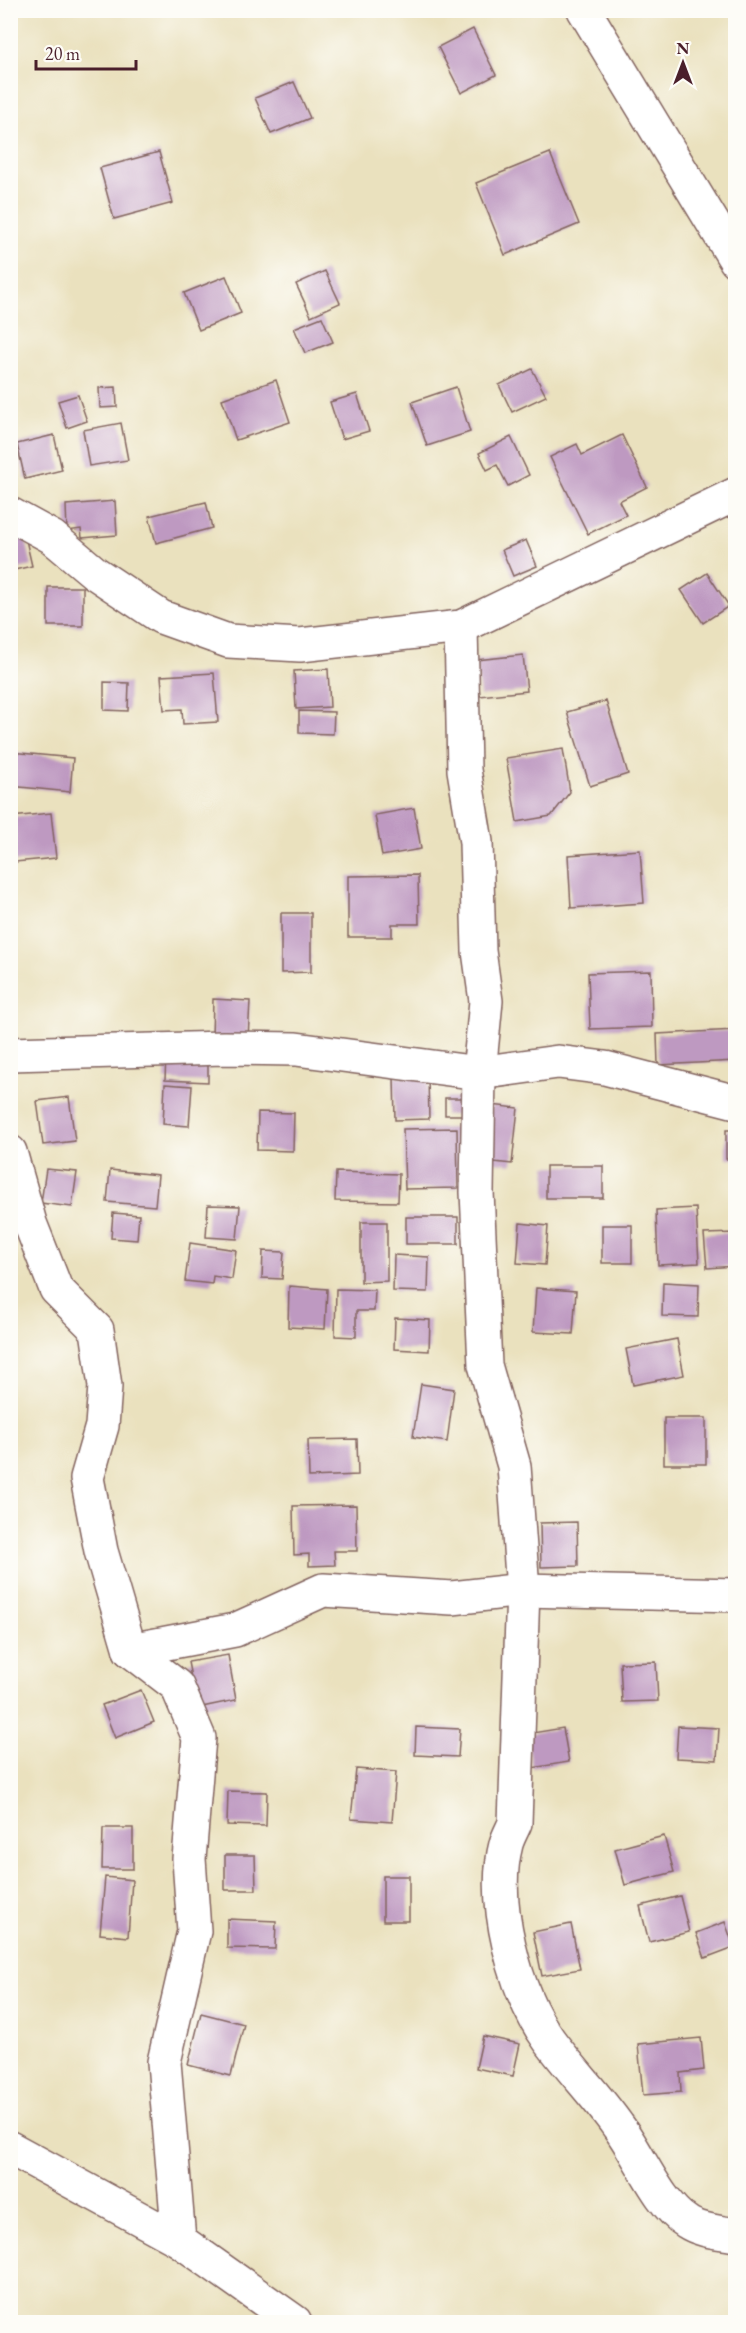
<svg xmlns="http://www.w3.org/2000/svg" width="746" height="2333" viewBox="0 0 746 2333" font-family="'EB Garamond',serif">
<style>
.building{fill:#be99c1}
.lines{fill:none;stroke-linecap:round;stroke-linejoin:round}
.minor-casing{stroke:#82635e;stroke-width:36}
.tertiary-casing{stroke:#82635e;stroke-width:36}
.minor{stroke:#fff;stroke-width:33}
.tertiary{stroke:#fff;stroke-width:33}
</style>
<rect width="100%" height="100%" fill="#fdfcf7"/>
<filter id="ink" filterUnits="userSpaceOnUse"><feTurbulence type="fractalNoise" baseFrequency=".0167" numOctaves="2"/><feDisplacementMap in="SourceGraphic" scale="12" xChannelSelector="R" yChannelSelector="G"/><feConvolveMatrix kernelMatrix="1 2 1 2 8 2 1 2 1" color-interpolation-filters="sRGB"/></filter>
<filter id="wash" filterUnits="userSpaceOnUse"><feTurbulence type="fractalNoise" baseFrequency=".008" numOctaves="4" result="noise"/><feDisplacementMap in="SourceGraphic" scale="24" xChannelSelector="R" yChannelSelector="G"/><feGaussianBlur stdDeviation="1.35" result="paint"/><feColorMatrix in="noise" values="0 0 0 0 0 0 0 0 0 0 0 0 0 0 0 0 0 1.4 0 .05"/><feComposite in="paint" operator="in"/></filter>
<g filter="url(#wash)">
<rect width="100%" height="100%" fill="#eae1be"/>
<g id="blocks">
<g class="building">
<polygon points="473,29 496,75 461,93 438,47"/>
<polygon points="294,82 310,118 271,134 255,98"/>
<polygon points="159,152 173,203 114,219 100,168"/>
<polygon points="550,153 579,224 505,255 476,183"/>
<polygon points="325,271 340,303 311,316 296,284"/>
<polygon points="226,276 241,313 199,330 184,293"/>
<polygon points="322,317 333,342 305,353 294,328"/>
<polygon points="532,369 546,396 512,412 499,385"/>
<polygon points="276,380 290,422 236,440 222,399"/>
<polygon points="116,387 117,407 100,408 99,388"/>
<polygon points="456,387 470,432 427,446 412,402"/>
<polygon points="357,394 369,431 342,439 330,402"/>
<polygon points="78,395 87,421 67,428 58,401"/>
<polygon points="121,423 128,460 89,466 83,430"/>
<polygon points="54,435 62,470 25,479 17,444"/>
<polygon points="622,435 647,487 619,501 626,515 588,534 550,457 577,444 582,455"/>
<polygon points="511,437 529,475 508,486 497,465 487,470 479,453"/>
<polygon points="115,501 117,535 82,538 81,529 67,531 66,505"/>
<polygon points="206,502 212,528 156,543 149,516"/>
<polygon points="23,527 32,566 10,571 10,530"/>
<polygon points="526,540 537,566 513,576 502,550"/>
<polygon points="707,573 729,606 703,623 681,590"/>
<rect x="48" y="587" width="35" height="39"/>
<polygon points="523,655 527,691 480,696 476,660"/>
<polygon points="328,669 330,707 296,709 294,671"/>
<polygon points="214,673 218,722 183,724 182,709 164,710 161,676"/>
<polygon points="104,682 129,683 128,711 104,710"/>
<polygon points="606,701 628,774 590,786 567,712"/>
<polygon points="299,711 334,712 333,734 299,733"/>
<polygon points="563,749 570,792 551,816 517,822 506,758"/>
<polygon points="10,752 73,758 70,792 10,786"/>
<polygon points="414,808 421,849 382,856 375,815"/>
<polygon points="51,813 56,858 15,862 11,817"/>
<polygon points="640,850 644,903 571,908 568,855"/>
<polygon points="418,875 419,924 392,924 392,937 348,937 348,876"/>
<polygon points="281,913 311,913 311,972 281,973"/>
<polygon points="651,971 652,1027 590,1029 588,973"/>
<polygon points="213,999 250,1001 248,1039 212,1038"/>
<polygon points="736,1030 736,1061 658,1065 657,1034"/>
<polygon points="166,1055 208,1057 208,1082 165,1080"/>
<polygon points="428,1076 429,1119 395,1120 394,1077"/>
<polygon points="165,1084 192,1086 189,1126 163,1124"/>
<polygon points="69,1097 75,1141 43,1145 37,1101"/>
<rect x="445" y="1098" width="24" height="17"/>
<polygon points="491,1105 518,1108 512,1164 485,1161"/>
<polygon points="258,1112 294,1113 293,1151 257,1150"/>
<polygon points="457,1128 458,1188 405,1189 403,1129"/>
<rect x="726" y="1130" width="10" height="29"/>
<rect x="546" y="1166" width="57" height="32"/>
<polygon points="46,1169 77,1172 72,1207 41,1203"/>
<polygon points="110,1170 158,1175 155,1206 107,1202"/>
<polygon points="336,1172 399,1174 398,1202 335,1201"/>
<polygon points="208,1205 240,1206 237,1239 206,1237"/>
<polygon points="696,1208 699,1263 658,1265 656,1210"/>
<polygon points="113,1213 139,1215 137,1240 111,1238"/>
<rect x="406" y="1217" width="52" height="27"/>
<polygon points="361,1222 387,1222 387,1281 361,1282"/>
<polygon points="520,1223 548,1226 545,1265 517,1263"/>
<rect x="602" y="1225" width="30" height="38"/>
<polygon points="736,1233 736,1266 707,1268 704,1234"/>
<polygon points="190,1243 236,1250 232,1279 213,1276 212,1284 185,1281"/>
<polygon points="263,1251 284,1252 282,1279 262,1278"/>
<polygon points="394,1255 429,1257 428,1292 393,1291"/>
<polygon points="663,1282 699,1284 698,1317 662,1316"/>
<polygon points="289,1286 327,1289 325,1329 288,1327"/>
<polygon points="536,1288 576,1291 573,1334 533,1332"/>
<polygon points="336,1289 375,1290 374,1311 356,1311 356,1337 335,1336"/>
<polygon points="395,1318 430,1320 429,1351 394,1349"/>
<polygon points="677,1339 684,1375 633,1385 626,1349"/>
<polygon points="421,1384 454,1389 447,1442 413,1437"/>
<rect x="664" y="1418" width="42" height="46"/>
<polygon points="357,1439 358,1475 309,1477 308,1440"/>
<polygon points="356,1505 357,1551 334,1551 335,1565 309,1566 309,1554 294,1555 293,1506"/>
<polygon points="734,1518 736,1518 736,1545 733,1545"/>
<polygon points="577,1522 578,1566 541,1567 540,1523"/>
<polygon points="228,1655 236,1700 197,1708 188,1662"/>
<polygon points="656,1662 658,1701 622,1702 620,1663"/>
<polygon points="141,1690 154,1722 115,1738 102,1705"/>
<polygon points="678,1726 719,1728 717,1760 676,1758"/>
<polygon points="416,1727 460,1729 458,1757 415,1755"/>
<polygon points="563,1728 569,1762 532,1768 526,1734"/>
<polygon points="356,1769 396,1772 392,1822 351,1819"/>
<polygon points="228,1791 267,1792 266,1826 227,1825"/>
<polygon points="103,1828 133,1828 133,1869 102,1869"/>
<polygon points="664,1836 674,1872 625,1885 615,1849"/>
<polygon points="225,1855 255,1855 256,1890 225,1890"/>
<rect x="383" y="1876" width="26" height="45"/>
<polygon points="105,1877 132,1880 128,1937 100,1934"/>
<polygon points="680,1896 689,1932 649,1942 640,1906"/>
<polygon points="227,1919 276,1921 275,1949 227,1948"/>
<polygon points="725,1922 734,1947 705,1958 696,1933"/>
<polygon points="571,1924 580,1969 542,1976 533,1932"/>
<polygon points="201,2013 244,2024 231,2076 188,2065"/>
<polygon points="483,2036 520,2044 513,2076 476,2068"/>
<polygon points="701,2038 704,2070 680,2073 681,2092 643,2095 638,2044"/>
</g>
</g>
</g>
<g filter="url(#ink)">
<use href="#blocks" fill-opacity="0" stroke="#82635e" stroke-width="1.5"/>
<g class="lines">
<g class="minor-casing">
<g id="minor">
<polyline points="584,10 736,261"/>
<polyline points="10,514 52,537 95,573 161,617 228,641 300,645 461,627 736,494"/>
<path d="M461,627l3,143 12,72 3,109 7,50 -7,72 -2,119 8,173 29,101 9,124 -8,233c-3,7 -7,14 -9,21 -15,58 9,149 43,196 22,30 48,56 69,86 20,26 42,80 69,96 13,9 33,10 49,13"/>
<polyline points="10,1054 224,1048 296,1049 479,1073 558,1062 605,1068 736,1102"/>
<polyline points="10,1152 30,1223 56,1289 97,1330 105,1386 102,1426 87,1478 101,1551 130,1650 177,1686 199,1738 189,1859 194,1931 164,2062 179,2240"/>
<polyline points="130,1650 235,1630 323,1590 452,1598 523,1590 736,1595"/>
</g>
</g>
<g class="tertiary-casing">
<polyline id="tertiary" points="10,2148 179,2240 295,2322"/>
</g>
<use href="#minor" class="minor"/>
<use href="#tertiary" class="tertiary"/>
</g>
</g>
<rect width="746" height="2333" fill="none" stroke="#fdfcf7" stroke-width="36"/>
<g transform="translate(683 63)" stroke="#fdfcf7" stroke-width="4.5" paint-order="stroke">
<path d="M0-4.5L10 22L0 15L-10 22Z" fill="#4a1f2b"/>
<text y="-9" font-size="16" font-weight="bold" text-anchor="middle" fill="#4a1f2b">N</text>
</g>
<path d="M36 60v9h100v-9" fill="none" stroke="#4a1f2b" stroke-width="3"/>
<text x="45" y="60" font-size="18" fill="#4a1f2b" stroke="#fdfcf7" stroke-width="4.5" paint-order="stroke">20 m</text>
</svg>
